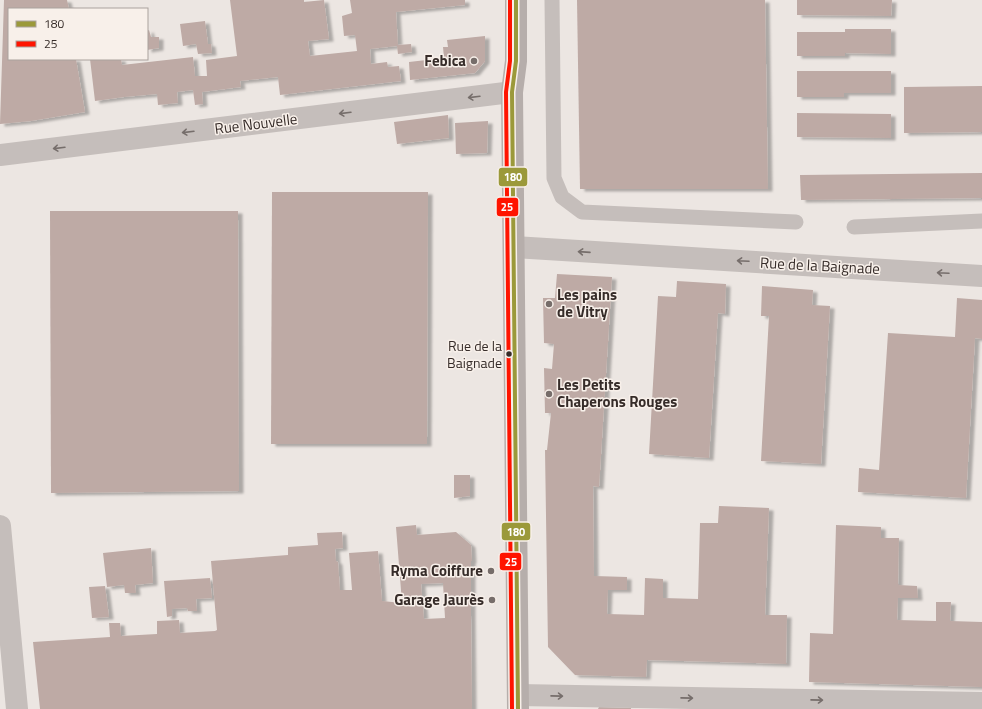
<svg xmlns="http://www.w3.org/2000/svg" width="982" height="709" viewBox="0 0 982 709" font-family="'Titillium Web',sans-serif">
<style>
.building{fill:#beaaa5;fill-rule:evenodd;filter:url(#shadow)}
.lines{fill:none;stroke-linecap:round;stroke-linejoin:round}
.service{stroke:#c5bebb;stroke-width:15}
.minor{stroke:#c5bebb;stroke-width:22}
.secondary{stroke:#b6aeab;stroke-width:22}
.bus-1-casing{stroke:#f8f0ea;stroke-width:7}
.bus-2-casing{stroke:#f8f0ea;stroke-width:7}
.bus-1{stroke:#9b993a;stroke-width:4}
.bus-2{stroke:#ff1400;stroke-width:4}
.oneway{stroke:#766e6b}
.poi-dot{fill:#766d6a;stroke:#f8f0ea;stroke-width:1.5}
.bus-dot{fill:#362c29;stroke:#f8f0ea;stroke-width:1.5}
.labels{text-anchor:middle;stroke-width:3;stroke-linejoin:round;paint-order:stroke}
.bus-label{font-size:14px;fill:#362c29;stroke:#f8f0ea;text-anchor:end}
.poi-label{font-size:15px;font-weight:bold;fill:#362c29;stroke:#f8f0ea;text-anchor:end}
.street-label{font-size:15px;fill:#362c29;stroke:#f8f0ea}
.line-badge{stroke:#f8f0ea;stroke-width:1.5}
.badge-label{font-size:11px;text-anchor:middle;font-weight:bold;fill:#fff}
</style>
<defs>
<filter id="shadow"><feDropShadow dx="4.5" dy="2.5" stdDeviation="1" flood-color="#0004"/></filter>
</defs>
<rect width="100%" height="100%" fill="#ece6e2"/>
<g class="building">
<polygon points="4,0 67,0 69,9 9,9 9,59 76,59 85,112 31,121 0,124"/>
<polygon points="230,0 304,0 304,2 324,0 329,39 308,41 310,56 357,51 355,35 344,36 342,16 352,13 350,0 465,0 465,5 396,12 398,45 411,44 412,52 398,54 397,46 370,49 371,64 387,62 388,67 399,66 401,81 280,95 278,77 240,81 241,87 202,92 203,104 195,105 193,90 177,92 178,103 158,105 157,94 124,97 95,101 90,59 121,59 122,65 193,57 195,76 207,76 206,60 237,56"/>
<polygon points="577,0 765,0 768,189 580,189"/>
<polygon points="797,0 892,0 891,16 797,15"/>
<polygon points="205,21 208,44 211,44 212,53 198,54 196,44 183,46 180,24"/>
<polygon points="845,29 891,29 891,54 845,53 845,56 797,56 797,32 845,32"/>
<polygon points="149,30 151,37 159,37 159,48 147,50 147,31"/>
<polygon points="485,36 485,61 475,73 410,80 409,62 444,58 443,47 448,47 447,40"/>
<polygon points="797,71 891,71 891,93 844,93 844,97 797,97"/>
<polygon points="982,86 982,132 904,133 904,87"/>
<polygon points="797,113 891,114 891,138 797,137"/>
<polygon points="448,115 449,138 397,144 394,122"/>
<polygon points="488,121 487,153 456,154 455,123"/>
<polygon points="982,173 982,198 801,200 800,175"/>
<polygon points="272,192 428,192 427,444 271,444"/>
<polygon points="50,211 238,211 239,491 51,493"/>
<polygon points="557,274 612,277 599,487 593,486 594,576 627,577 627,590 608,590 607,614 644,615 645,578 663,579 663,598 698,599 700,523 718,523 719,506 769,508 765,615 787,615 786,664 647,660 646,677 575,675 548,647 545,450 547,450 551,413 545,413 544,368 552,369 554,344 544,343 543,298 555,298"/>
<polygon points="677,281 726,284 725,314 718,313 709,458 649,454 658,296 676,297"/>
<polygon points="762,286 813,290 812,305 830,306 821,464 761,461 769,316 761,316"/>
<polygon points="957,298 982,300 982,339 975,338 966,498 858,492 859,468 879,470 888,333 955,337"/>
<polygon points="454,475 470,475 470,496 454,498"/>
<path d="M416,525l1,10 39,-3 15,13 1,16h-1v55l1,93h-432l-7,-67 77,-5 -1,-14h11l1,13 36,-2v-13l22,-1 1,13 35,-2 2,-1 -6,-69 77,-6v-8l30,-2 -1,-12 25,-1 1,16 -8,1 1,12 2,1 2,28h12l-3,-37 29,-2 4,50 20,2 -6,-76zM443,583l2,35 -21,1 -3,-35z"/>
<polygon points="836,525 881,527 881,538 899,538 898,585 917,586 918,598 898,598 897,620 936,621 936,602 951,602 950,621 982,622 982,687 809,682 810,633 833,634"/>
<polygon points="151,548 153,583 135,585 136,593 125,593 124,585 107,587 103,553"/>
<polygon points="210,578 212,598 196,599 197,611 188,611 187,608 172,609 172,616 167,617 164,581"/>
<polygon points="105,586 109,617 92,618 89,587"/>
<polygon points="599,707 631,708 631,709 598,709"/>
</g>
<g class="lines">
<g class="service">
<polyline points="552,0 554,178 562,197 582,212 796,222"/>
<polyline points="854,227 982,221"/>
</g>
<g class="minor">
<polyline points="0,155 512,92"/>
<polyline points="514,247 982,276"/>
<polyline points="0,526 17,709"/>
<polyline points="518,695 982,703"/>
</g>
<polyline class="secondary" points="516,0 516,61 512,92 518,709"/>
<g class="bus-1-casing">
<polyline id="bus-1" points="516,0 516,61 512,92 518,709"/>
</g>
<g class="bus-2-casing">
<polyline id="bus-2" points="510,0 510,61 506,92 512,709"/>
</g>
<use href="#bus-1" class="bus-1"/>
<use href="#bus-2" class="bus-2"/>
</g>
<defs><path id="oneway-shaft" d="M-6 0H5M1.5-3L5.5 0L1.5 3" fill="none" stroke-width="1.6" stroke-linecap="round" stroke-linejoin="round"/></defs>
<g class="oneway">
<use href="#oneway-shaft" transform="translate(474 97) rotate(173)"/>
<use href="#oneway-shaft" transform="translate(345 113) rotate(173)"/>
<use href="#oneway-shaft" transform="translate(188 132) rotate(173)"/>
<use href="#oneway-shaft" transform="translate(59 148) rotate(173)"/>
<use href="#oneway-shaft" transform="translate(584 252) rotate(-176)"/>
<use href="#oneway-shaft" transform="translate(743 261) rotate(-177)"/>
<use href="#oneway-shaft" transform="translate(943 273) rotate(-177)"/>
<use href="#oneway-shaft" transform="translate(557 696) rotate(1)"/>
<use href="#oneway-shaft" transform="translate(687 698) rotate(1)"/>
<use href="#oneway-shaft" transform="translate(817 700) rotate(1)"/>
</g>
<g class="poi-dot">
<circle cx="474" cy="61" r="4"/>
<circle cx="549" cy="304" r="4"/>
<circle cx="549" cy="394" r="4"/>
<circle cx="491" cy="571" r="4"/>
<circle cx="492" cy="600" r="4"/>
</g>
<circle class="bus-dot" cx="509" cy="354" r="3.5"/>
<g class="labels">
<g class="bus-label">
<text x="502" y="351">Rue de la<tspan x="502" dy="17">Baignade</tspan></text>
</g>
<g class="poi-label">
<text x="466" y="66">Febica</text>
<text x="557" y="300" text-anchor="start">Les pains<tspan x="557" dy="17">de Vitry</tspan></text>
<text x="557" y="390" text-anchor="start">Les Petits<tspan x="557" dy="17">Chaperons Rouges</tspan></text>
<text x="483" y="576">Ryma Coiffure</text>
<text x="484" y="605">Garage Jaurès</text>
</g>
<g class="street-label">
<text transform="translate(256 124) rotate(-7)" y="5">Rue Nouvelle</text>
<text transform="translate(820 266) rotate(3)" y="5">Rue de la Baignade</text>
</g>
</g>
<g class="line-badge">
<rect x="498" y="167" width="30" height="20" rx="4" fill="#9b993a"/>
<rect x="496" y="197" width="23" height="20" rx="4" fill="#ff1400"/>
<rect x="501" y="522" width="30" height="19" rx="4" fill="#9b993a"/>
<rect x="499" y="552" width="23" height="19" rx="4" fill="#ff1400"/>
</g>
<g class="badge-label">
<text x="513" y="181">180</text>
<text x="507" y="211">25</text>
<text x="516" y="536">180</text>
<text x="511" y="566">25</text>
</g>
<rect x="8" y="8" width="140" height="52" fill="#f8f0ea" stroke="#aaa29d"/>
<rect x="16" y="21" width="20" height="6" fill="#9b993a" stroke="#aaa29d"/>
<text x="44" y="28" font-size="12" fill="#362c29">180</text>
<rect x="16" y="41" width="20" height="6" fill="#ff1400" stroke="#aaa29d"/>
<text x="44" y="48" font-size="12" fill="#362c29">25</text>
</svg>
